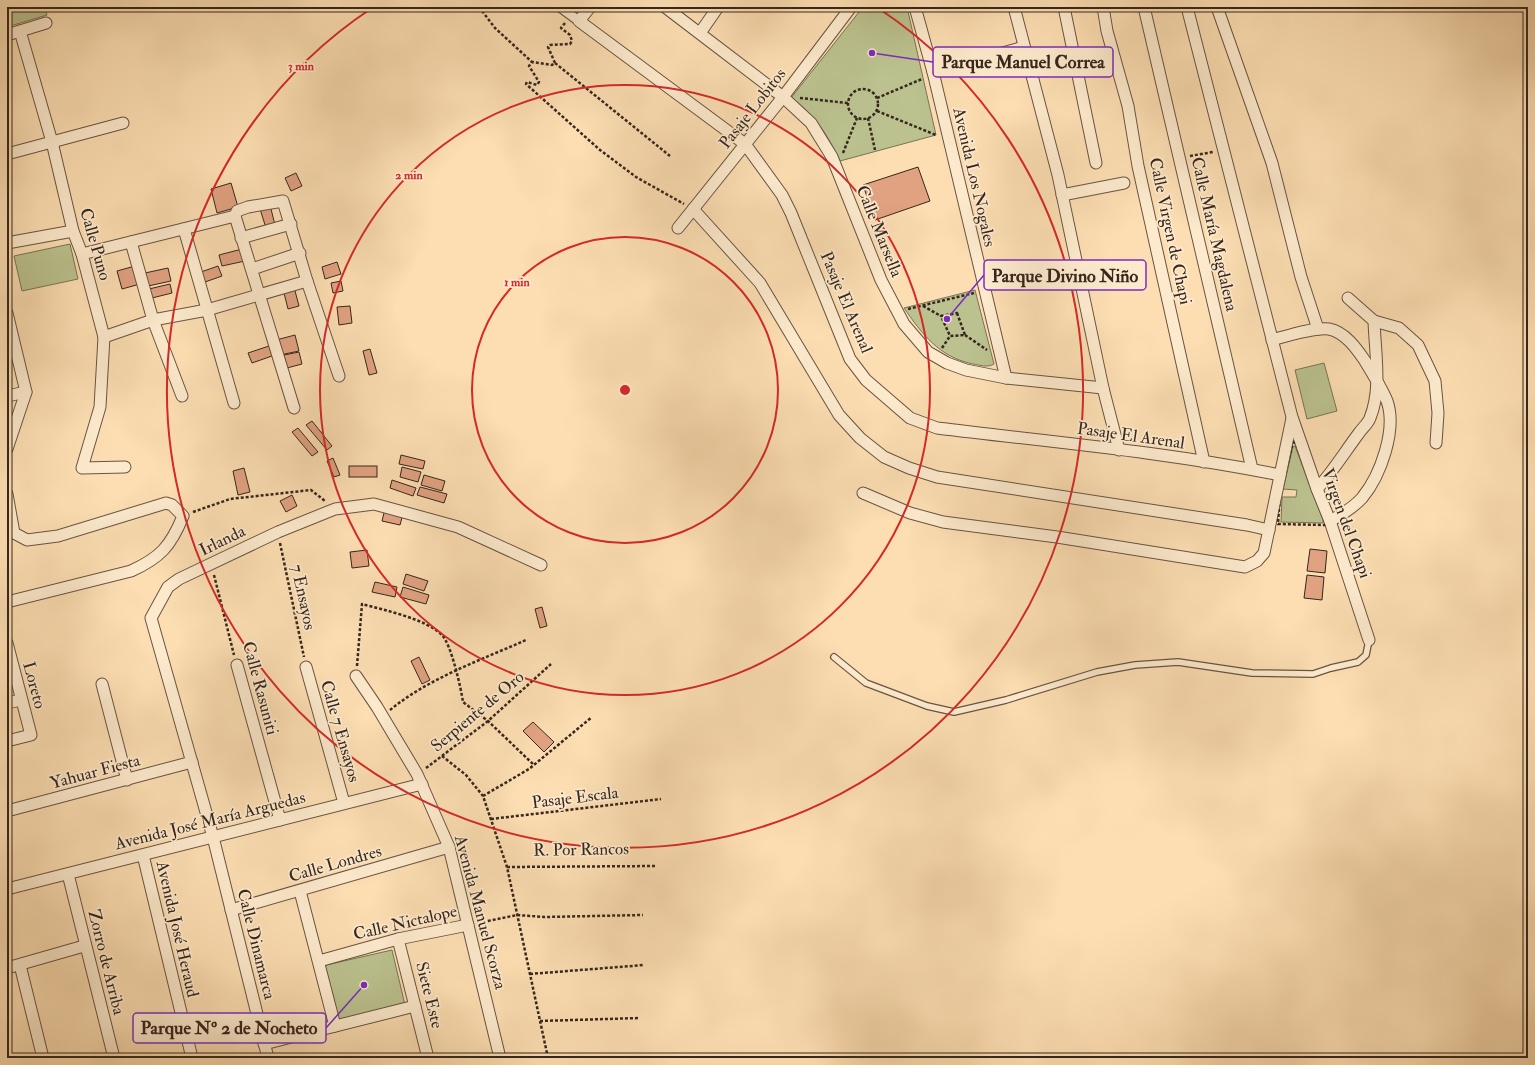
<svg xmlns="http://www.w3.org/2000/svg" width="1535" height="1065" viewBox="0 0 1535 1065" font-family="'IM FELL Double Pica',serif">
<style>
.green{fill:#bbc28f;stroke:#787456}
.building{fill:#e1a281;stroke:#36261e}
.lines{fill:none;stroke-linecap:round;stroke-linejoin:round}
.service-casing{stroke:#685443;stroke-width:8}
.pedestrian-casing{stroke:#685443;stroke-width:11}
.minor-casing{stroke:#685443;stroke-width:13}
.path{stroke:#36261e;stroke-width:2.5;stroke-dasharray:3 2;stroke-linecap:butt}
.service{stroke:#fdeacd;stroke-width:5.5}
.pedestrian{stroke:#fdeacd;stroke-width:9}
.minor{stroke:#fdeacd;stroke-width:11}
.ring{fill:none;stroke:#d62828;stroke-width:2}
.labels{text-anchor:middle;stroke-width:3.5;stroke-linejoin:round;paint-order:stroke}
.street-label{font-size:17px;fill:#36261e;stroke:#fdeacd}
.centre{fill:#d62828;stroke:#fdeacd;stroke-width:2}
.ring-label{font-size:12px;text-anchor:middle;font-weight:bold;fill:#d62828;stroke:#fdeacd;stroke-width:3.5;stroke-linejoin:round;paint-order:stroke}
.leader{fill:none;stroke:#7b2cbf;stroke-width:1.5}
.callout-dot{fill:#7b2cbf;stroke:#fdeacd;stroke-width:1.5}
.callout{fill:#fdeacd;stroke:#7b2cbf;stroke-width:1.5}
.callout-label{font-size:18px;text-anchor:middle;font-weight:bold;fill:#36261e}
</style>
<rect width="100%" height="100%" fill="#fcdeb2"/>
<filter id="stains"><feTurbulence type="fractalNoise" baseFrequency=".005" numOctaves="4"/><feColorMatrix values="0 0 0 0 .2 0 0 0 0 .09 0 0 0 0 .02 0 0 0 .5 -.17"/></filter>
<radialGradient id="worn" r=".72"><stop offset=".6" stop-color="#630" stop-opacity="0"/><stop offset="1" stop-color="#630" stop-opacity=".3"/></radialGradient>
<g class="green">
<polygon points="7,7 45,7 47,15 7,27"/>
<path d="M863,7h44l29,128 -96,26c-13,-27 -24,-45 -49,-63z"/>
<polygon points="70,244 78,279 22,291 14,256"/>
<path d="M975,290l19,74c-7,4 -14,1 -21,0 -34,-7 -51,-30 -69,-56z"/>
<polygon points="1324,363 1337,411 1307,419 1295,370"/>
<polygon points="1295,446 1323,520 1323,523 1281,522 1282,497 1296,497 1297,490 1283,489 1293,447"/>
<polygon points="392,950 405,1005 338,1023 322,966"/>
</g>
<g class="building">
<polygon points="918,167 930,201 875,220 863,185"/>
<polygon points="296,173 302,186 291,191 285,178"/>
<polygon points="231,183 238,207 217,213 211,189"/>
<polygon points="270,205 275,225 266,228 260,209"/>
<polygon points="242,249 245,261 222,266 219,255"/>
<polygon points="337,262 341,274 325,279 322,267"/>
<polygon points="135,266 140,284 122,289 117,271"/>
<polygon points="218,266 222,276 205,282 201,272"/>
<polygon points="168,268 171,281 148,286 145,273"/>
<polygon points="341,281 343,291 333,293 331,283"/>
<polygon points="170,284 172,293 152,298 149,289"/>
<polygon points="294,287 299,306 288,309 283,289"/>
<polygon points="350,306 352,323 339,325 337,307"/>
<polygon points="295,335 299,351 280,355 276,340"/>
<polygon points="269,346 272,356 252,363 248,353"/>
<polygon points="370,349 377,373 369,375 363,351"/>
<polygon points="299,352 302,364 287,368 284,355"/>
<polygon points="312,421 332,446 327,450 306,425"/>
<polygon points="298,428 318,452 312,456 292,432"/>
<polygon points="401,455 425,461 423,469 399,464"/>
<polygon points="333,458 340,475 334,477 327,461"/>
<rect x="349" y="466" width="28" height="11"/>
<polygon points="402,467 421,472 418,482 400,477"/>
<polygon points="244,468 250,492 238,495 233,471"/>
<polygon points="424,475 445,481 442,491 421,485"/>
<polygon points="392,480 416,488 413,496 390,488"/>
<polygon points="420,487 447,494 444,503 417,495"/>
<polygon points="292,495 297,506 286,512 280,501"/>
<polygon points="385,509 403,514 400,525 382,521"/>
<polygon points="1310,549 1327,551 1325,573 1307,571"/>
<polygon points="367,550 369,566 352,568 350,552"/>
<polygon points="406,574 428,581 424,591 403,584"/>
<polygon points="1307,575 1324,577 1322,600 1304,598"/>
<polygon points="375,582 397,587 395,597 372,592"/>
<polygon points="403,587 429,595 426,604 400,597"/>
<polygon points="542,607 547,626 540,628 535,609"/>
<polygon points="419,657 430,680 422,684 411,661"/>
<polygon points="533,722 554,742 544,752 523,731"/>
</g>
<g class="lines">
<g class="service-casing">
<polyline id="service" points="834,657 866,683 927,706 954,712 1006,700 1097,672 1135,665 1178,662 1252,673 1313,674 1331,668 1358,662 1366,655 1369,640"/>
</g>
<g class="pedestrian-casing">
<polyline id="pedestrian" points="560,7 579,21"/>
</g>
<g class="minor-casing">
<g id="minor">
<path d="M590,7l-11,14 166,123 37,51 9,18 59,146 16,21 44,38 27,10c114,14 230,24 343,47"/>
<polyline points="665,7 783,97 811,123 832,157 881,280 904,324 928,352 947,363 966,370 1006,378 1103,388"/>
<polyline points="915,7 933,72 1006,378"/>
<polyline points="1014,7 1058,175 1103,388 1119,450"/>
<polyline points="1064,7 1096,163"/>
<polyline points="1103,7 1107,31 1128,106 1138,166 1204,462"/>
<polyline points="1144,7 1252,469"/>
<polyline points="1187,7 1292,417 1317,489 1330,521 1369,640"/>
<polyline points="1217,7 1272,163 1301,277 1318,329"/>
<polyline points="20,31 52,142 73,231 82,254 104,337 100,407 82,468 125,467"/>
<polyline points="700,33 718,7"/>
<polyline points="7,35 46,23"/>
<polyline points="933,72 1024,47"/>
<polyline points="7,154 123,123"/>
<polyline points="1062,195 1124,183"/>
<polyline points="693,209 760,283 839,415 860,438 884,457 909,468 937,477 1247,525 1269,530"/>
<polyline points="678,228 783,97 851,7"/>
<polyline points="184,229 234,403"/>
<polyline points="241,238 291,224"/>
<polyline points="131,242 153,320 182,396"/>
<polyline points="7,243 73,231"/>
<polyline points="82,254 235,216"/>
<polyline points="252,269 300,253"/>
<polyline points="7,313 26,392 7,449"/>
<polyline points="1374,321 1399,328 1418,345 1435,381 1438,413 1436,443"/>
<polyline points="104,337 153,320 207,310 307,281"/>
<path d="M1272,340c15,-4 42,-13 57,-11 16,3 28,20 36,32 8,13 16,26 22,40 10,28 -6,74 -25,97 -9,10 -21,17 -32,23"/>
<polyline points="7,396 26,392"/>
<polyline points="294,408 235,216 237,211 248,207 283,201 307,281 339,376"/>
<path d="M1317,489c17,-19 27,-36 42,-56 3,-5 9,-9 11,-15 12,-29 5,-66 4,-97l-26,-23"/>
<polyline points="863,493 910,513 943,522 1057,537 1245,567 1257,561 1264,553 1292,418"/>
<polyline points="7,494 14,533"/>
<path d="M7,602l124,-31c29,-13 40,-25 52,-55l-11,-11 -6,-2 -108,33 -31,4 -13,-7"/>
<polyline points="7,643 31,735 7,741"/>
<polyline points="237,665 280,820"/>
<polyline points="306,667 344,803"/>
<polyline points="356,676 377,707 417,774 449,847 500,1058"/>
<polyline points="102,684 127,780"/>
<polyline points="7,703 21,700"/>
<polyline points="7,811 192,762"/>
<polyline points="143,855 192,1058"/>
<polyline points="68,874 114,1058"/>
<polyline points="7,889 422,784"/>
<polyline points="300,891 335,1026"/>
<polyline points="231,910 449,847"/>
<polyline points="398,939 428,1058"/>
<polyline points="319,961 398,939 468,925"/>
<polyline points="20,965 43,1058"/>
<polyline points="7,968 84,946"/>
<polyline points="264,1044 415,1006"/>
<polyline points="268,1058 213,837 151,618 168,587 179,579 278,532 335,509 374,504 458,527 541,565"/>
</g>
</g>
<g class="path">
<polyline points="479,7 495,28 532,62"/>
<polyline points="565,23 561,28 570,35 572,41 570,44 550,45 548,47 555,63 552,65 532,62 529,66 539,82 537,85 527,82 526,84 600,150 636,177 684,204"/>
<polyline points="555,63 670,156"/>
<circle cx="863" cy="104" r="15"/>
<polyline points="800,98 848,103"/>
<polyline points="877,98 922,79"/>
<polyline points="877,111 936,135"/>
<polyline points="868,118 875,150"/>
<polyline points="843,153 857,118"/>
<polyline points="1190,156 1213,152"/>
<polyline points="923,306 941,316"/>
<polyline points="908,309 974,293"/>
<polygon points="957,313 965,335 950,336 941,316"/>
<polyline points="965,335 987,350"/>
<polyline points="942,348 950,336"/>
<polygon points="1293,442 1296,443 1326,521 1325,525 1278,524 1280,493"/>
<polyline points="193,512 230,499 311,490 325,501"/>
<polyline points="280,543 304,657"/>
<polyline points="214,575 234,655"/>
<path d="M357,666l5,-62c22,6 64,15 80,31 9,9 19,53 21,67l25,19 46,44"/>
<path d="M390,710c39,-32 91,-50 136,-70"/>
<polyline points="442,756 466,775 483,796 507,867 548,1058"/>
<polyline points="426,768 488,721 551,664"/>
<polyline points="483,796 529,769 592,717"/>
<polyline points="491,819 661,799"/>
<polyline points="507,867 656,866"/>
<polyline points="478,923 517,915 544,917 643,915"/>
<polyline points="530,974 644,965"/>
<polyline points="540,1021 640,1018"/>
</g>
<use href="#service" class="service"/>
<use href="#pedestrian" class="pedestrian"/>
<use href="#minor" class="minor"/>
</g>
<g class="ring">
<circle cx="625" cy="390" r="153"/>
<circle cx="625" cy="390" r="305"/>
<path d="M878 8A458 458 0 1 1 372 8"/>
</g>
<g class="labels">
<g class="street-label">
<text transform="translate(752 108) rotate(-52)" y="6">Pasaje Lobitos</text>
<text transform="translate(975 177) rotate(77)" y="6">Avenida Los Nogales</text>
<text transform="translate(880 231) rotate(68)" y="6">Calle Marsella</text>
<text transform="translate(1171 231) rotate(78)" y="6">Calle Virgen de Chapi</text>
<text transform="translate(1215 234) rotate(77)" y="6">Calle María Magdalena</text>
<text transform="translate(96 244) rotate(74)" y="6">Calle Puno</text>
<text transform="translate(847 302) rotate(67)" y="6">Pasaje El Arenal</text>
<text transform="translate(1131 435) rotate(8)" y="6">Pasaje El Arenal</text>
<text transform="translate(1347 523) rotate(70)" y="6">Virgen del Chapi</text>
<text transform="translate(222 540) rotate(-26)" y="6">Irlanda</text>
<text transform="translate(304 597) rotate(78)" y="6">7 Ensayos</text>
<text transform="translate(35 685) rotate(75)" y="6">Loreto</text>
<text transform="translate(261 688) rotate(75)" y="6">Calle Rasuniti</text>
<text transform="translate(477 711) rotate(-40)" y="6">Serpiente de Oro</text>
<text transform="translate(341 731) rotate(74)" y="6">Calle 7 Ensayos</text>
<text transform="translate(95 771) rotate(-15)" y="6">Yahuar Fiesta</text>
<text transform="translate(575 797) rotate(-7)" y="6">Pasaje Escala</text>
<text transform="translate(210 820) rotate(-14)" y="6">Avenida José María Arguedas</text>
<text transform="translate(581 849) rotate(-1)" y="6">R. Por Rancos</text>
<text transform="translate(335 863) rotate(-16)" y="6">Calle Londres</text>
<text transform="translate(481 912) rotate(75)" y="6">Avenida Manuel Scorza</text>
<text transform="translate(405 922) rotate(-13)" y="6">Calle Nictalope</text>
<text transform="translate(178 929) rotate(77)" y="6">Avenida José Heraud</text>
<text transform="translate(257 944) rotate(76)" y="6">Calle Dinamarca</text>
<text transform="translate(107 962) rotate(76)" y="6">Zorro de Arriba</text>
<text transform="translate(430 995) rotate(76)" y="6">Siete Este</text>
</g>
</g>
<circle cx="625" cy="390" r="6" class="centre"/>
<g class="ring-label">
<text x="301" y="70">3 min</text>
<text x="409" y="179">2 min</text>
<text x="517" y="286">1 min</text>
</g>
<path class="leader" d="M872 53L933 62M947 319L984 275M364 985L326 1028"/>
<g class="callout-dot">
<circle cx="872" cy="53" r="4"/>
<circle cx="947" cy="319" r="4"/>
<circle cx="364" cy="985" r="4"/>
</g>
<g class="callout">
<rect x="933" y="47" width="180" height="30" rx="4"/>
<rect x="984" y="260" width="162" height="30" rx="4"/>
<rect x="133" y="1013" width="193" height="30" rx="4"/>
</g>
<g class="callout-label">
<text x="1023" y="68">Parque Manuel Correa</text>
<text x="1065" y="282">Parque Divino Niño</text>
<text x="229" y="1034">Parque Nº 2 de Nocheto</text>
</g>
<rect width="1535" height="1065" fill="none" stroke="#fcdeb2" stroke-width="24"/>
<rect x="8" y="8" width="1519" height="1049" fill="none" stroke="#36261e" stroke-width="2"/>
<rect x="12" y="12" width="1511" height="1041" fill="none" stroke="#36261e"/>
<rect width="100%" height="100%" filter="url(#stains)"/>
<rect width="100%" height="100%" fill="url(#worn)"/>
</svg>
